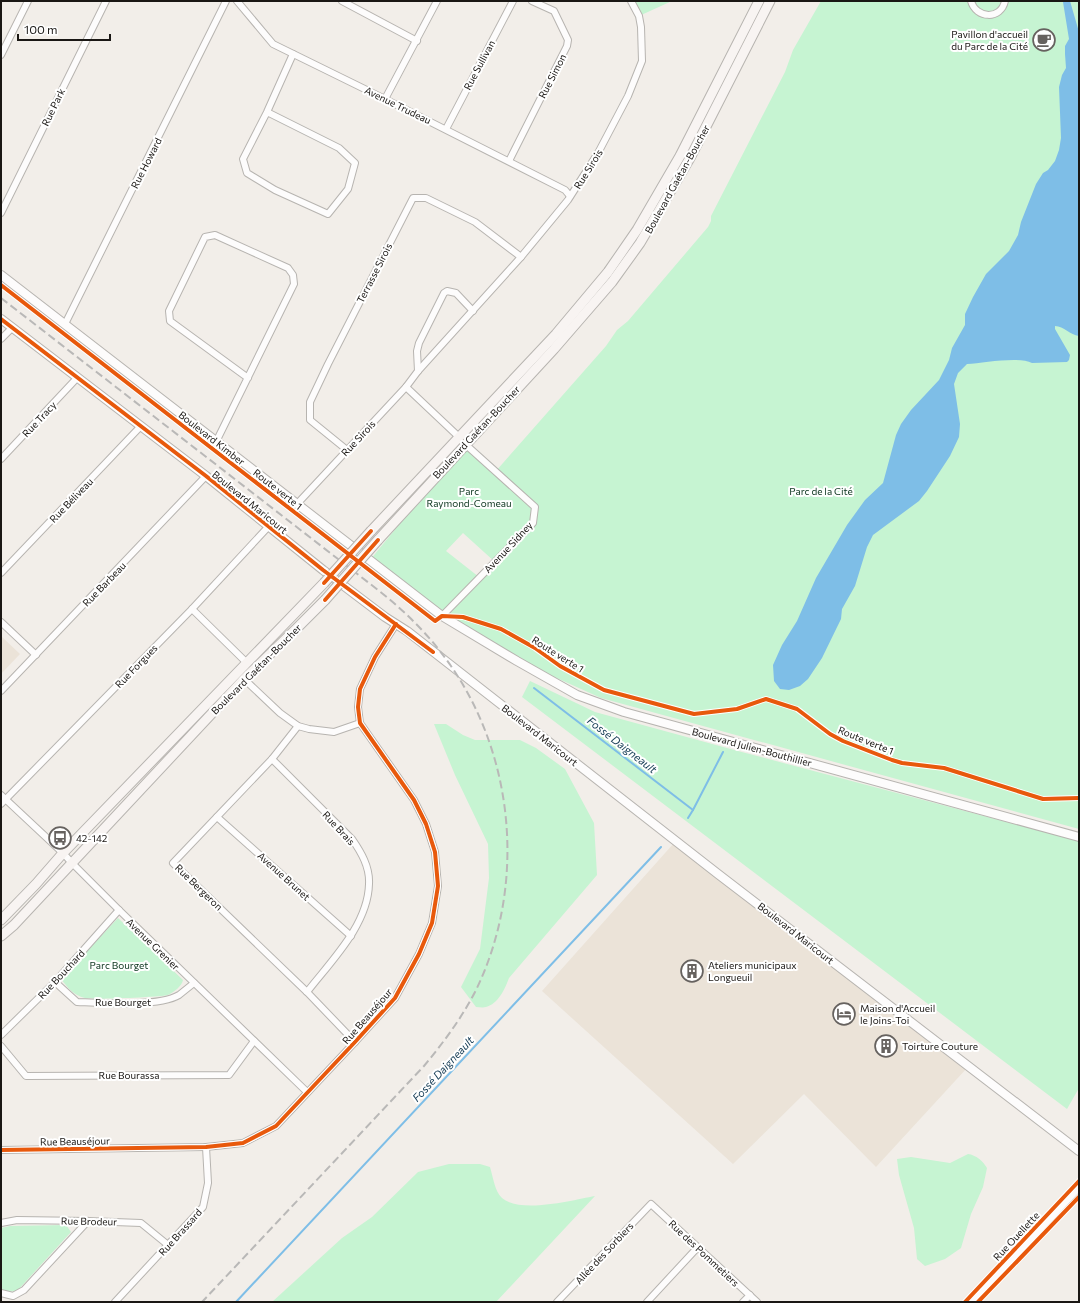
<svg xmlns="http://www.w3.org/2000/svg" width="1080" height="1303" viewBox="0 0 1080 1303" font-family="Commissioner,sans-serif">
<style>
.built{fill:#ebe3d8}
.green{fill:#c6f4d2}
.water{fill:#7ebee7}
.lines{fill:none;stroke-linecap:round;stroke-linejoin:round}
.stream{stroke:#7ebee7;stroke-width:2}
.minor-casing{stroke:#b7b4b0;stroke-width:8}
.tertiary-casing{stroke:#b7b4b0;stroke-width:10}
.secondary-casing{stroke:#b7b4b0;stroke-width:11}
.minor{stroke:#fdfcfc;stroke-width:6}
.tertiary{stroke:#fdfcfc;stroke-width:8}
.secondary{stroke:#f8f4f2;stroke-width:9}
.rail{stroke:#b9b8b7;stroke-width:2;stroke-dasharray:8 4;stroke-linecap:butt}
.secondary-bridge-casing{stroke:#b7b4b0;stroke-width:11;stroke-linecap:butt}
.secondary-bridge{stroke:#f8f4f2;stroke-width:9}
.cycleway-casing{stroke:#fff;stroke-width:6}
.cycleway{stroke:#e8590c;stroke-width:4}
.labels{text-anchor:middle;stroke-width:4;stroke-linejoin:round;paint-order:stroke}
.poi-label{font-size:10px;fill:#1a1714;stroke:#fff;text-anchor:start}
.street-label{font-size:10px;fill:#1a1714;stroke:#fff}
.park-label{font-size:10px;fill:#0b341d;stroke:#fff}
.water-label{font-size:11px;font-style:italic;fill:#133a53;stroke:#fff}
</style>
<rect width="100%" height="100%" fill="#f2eee9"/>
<g class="built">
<polygon points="1,636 20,654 1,674"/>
<polygon points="674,843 967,1068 876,1167 804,1094 733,1164 542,991"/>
</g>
<g class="green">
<polygon points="631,1 672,1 639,16"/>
<polygon points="821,1 1079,1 1079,829 601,698 550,675 444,615 495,562 463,533 446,551 479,577 442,616 370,560 465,444 496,471 606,346 617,330 628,321 708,227 711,221 711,216 785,72 793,50"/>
<polygon points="530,681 595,712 738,751 1079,841 1079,1088 1067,1109 522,697"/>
<path d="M434,724h12l17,11 12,5h45l16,8 29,21 29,54 3,52 -88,103c-4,11 -11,26 -23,29 -3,1 -7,0 -10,0l-15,-20 19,-38 9,-71 -1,-34 -33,-69z"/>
<path d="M118,918l65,62c-1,6 -9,12 -15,15 -5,2 -77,5 -83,3 -12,-3 -17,-10 -24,-19z"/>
<path d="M968,1154c8,1 15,7 19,14l-4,19 -12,27 -10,34 -16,11 -20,7 -8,-7 -3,-31 -15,-53 -2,-16 14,-2 39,6z"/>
<path d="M449,1164h31l10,3c3,10 5,25 12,31 19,16 71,2 93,-2l-99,106h-224l70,-64 30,-21 46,-45z"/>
<polygon points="66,1225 71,1232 17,1291 4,1292 1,1289 1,1228 10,1226"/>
</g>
<path class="water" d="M1062,1h8l9,31v304c-9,-1 -15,-10 -24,-10v3l15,26 -1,5 -2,2 -35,1c-13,-7 -49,0 -65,1l-9,9 -4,11 6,40 -1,13 -9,19 -23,35 -8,10 -46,34 -6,12 -12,39 -13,23 -1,10 -19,39 -14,21 -8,7 -11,4 -9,-1 -6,-8 -1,-16 9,-20 15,-24 19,-43 31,-53 18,-25 18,-17 13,-48 5,-11 10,-14 28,-30 10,-20 3,-12 13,-23v-11l8,-17 13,-23 23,-23 9,-16 3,-13 15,-38 7,-11 5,-3 7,-9 4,-11 2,-12 -2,-51 3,-12 4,-7 -1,-14v-8l4,-7 -6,-37z"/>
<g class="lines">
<g class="stream">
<polyline points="534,688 693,810 688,818"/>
<polyline points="693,810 723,752"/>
<polyline points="236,1302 661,847"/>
</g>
<g class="minor-casing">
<g id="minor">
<polyline points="237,1 273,44 385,99 565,190 570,196"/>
<polyline points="342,1 417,41"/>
<path d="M971,1c5,18 30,19 34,0"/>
<polyline points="1,55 28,1"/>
<polyline points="385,99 437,1"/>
<polyline points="267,112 339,148 355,163 348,189 328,214 275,190 247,173 243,159 267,112 293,54"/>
<polyline points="446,129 513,1"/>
<polyline points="509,161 567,46 568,40 554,11 532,1"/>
<polyline points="1,213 106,1"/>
<polyline points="65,324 226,1"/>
<polyline points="1,339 12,328"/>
<polyline points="418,371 417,351 419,343 444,293 447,291 456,293 473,311"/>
<polyline points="406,387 459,437"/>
<polyline points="216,442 294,284 293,275 288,268 215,235 205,237 169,311 170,321 248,378"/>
<polyline points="347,450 310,420 310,402 328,364 413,198 426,198 475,222 521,257"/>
<polyline points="1,459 77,378"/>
<polyline points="297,504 406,387 418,371 521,257 568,200 598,153 628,96 642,61 641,27 639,16 631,1"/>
<polyline points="1,573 140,427"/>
<polyline points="192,609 247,663"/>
<polyline points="442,616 533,523 535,507 465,444"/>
<polyline points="1,622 36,655"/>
<polyline points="244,679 280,713 298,726 309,729 334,732 360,723"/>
<polyline points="1,691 206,476"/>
<polyline points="298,726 272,759 173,863 307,992 355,1042"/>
<path d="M272,759l80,80c9,13 18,28 17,45 -1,41 -38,77 -62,108"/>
<polyline points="1,795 63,853 71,862 119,910 307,1092"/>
<polyline points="1,804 192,609 269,526"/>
<polyline points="217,817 351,936"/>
<path d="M55,982l22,20c25,1 82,5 102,-7 5,-4 10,-8 15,-12"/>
<polyline points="1,1035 55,982 119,910"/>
<polyline points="1,1046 26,1076 229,1075 254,1041"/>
<polyline points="1,1150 206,1147 243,1143 276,1126 355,1042 395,998 419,954 432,923 438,886 435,852 426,824 414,800 360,723 358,707 360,689 375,657 396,624"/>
<polyline points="1,1223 17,1220 88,1221 141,1223 168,1245"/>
<polyline points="1,1293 13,1296 24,1290 88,1221"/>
<polyline points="115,1302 203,1207 208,1183 206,1147"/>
<polyline points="557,1302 651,1204 757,1302"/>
<polyline points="647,1302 698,1247"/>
<polyline points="743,1302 750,1295"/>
<polyline points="972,1302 1079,1188"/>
</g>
</g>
<g class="tertiary-casing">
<g id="tertiary">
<polyline points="1,275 442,616 517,661 577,695 624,712 1079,837"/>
<polyline points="1,319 206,476 323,570 385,617 407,631 718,874 1079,1151"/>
</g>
</g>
<g class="secondary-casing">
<g id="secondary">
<polyline points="371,531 556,334 608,272 637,230 680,156 759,1"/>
<polyline points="378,540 554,349 612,282 640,243 690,158 770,1"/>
<polyline points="1,920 36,884 63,853 324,583"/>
<polyline points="1,936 14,925 244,679 296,629 325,600"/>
</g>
</g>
<use href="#minor" class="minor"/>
<use href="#tertiary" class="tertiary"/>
<use href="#secondary" class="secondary"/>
<path class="rail" d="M1,298l377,292c28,22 53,47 73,76 65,94 75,223 24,326 -14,27 -32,51 -51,74l-222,236"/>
<g class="secondary-bridge-casing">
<g id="secondary-bridge">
<polyline points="324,583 371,531"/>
<polyline points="325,600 378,540"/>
</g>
</g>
<use href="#secondary-bridge" class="secondary-bridge"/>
<g class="cycleway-casing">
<g id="cycleway">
<polyline points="1,285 435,621 442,616 463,617 501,629 535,648 560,666 604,690 694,714 737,709 766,699 797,709 830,734 843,741 892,760 902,763 944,768 1043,799 1079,798"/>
<polyline points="1,319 206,476 323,570 433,652"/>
<polyline points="324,583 371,531"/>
<polyline points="325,600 378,540"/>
<polyline points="1,1150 206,1147 243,1143 276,1126 355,1042 395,998 419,954 432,923 438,886 435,852 426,824 414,800 360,723 358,707 360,689 375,657 396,624"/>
<polyline points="965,1302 1079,1181"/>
<polyline points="978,1302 1079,1197"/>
</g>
</g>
<use href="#cycleway" class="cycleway"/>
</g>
<defs>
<g id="cafe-ring" transform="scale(1.15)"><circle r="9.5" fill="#fff" stroke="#66625f" stroke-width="1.5"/><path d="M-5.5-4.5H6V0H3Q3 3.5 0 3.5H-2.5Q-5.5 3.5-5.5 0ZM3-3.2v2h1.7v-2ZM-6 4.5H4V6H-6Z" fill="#66625f"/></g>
<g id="bus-ring" transform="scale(1.15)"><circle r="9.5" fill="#fff" stroke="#66625f" stroke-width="1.5"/><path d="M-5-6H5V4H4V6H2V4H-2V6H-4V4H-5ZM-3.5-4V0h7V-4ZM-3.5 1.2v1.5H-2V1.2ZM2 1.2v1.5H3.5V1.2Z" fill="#66625f"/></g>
<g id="building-ring" transform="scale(1.15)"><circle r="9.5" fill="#fff" stroke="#66625f" stroke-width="1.5"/><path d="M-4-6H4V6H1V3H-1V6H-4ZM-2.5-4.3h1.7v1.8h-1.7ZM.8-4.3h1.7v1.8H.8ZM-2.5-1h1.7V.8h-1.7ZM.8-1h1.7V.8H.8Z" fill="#66625f"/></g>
<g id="hotel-ring" transform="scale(1.15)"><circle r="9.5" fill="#fff" stroke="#66625f" stroke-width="1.5"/><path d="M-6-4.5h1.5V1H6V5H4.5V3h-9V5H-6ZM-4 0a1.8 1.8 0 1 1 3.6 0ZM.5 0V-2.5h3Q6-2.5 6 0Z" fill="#66625f"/></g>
</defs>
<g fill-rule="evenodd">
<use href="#cafe-ring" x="1044" y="40"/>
<use href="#bus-ring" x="60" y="838"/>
<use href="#building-ring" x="692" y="971"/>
<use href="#hotel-ring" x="844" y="1014"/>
<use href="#building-ring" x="886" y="1046"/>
</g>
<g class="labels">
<g class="poi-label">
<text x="1028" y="38" text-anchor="end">Pavillon d'accueil<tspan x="1028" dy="12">du Parc de la Cité</tspan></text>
<text x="76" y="842">42-142</text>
<text x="708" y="969">Ateliers municipaux<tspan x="708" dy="12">Longueuil</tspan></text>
<text x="860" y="1012">Maison d'Accueil<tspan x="860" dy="12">le Joins-Toi</tspan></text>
<text x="902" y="1050">Toirture Couture</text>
</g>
<g class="street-label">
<text transform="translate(479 65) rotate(-62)" y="4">Rue Sullivan</text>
<text transform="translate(552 76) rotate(-63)" y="4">Rue Simon</text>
<text transform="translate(398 105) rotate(26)" y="4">Avenue Trudeau</text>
<text transform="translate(53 107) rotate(-64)" y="4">Rue Park</text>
<text transform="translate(146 163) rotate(-63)" y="4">Rue Howard</text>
<text transform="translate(588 169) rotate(-58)" y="4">Rue Sirois</text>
<text transform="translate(677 179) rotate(-61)" y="4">Boulevard Gaétan-Boucher</text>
<text transform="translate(374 273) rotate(-63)" y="4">Terrasse Sirois</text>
<text transform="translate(39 419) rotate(-47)" y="4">Rue Tracy</text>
<text transform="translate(476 432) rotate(-47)" y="4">Boulevard Gaétan-Boucher</text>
<text transform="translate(212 438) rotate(38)" y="4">Boulevard Kimber</text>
<text transform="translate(358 438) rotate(-47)" y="4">Rue Sirois</text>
<text transform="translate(278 489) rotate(38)" y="4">Route verte 1</text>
<text transform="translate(71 500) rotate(-46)" y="4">Rue Béliveau</text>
<text transform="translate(250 502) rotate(39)" y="4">Boulevard Maricourt</text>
<text transform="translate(508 547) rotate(-47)" y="4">Avenue Sidney</text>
<text transform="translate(104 584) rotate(-46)" y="4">Rue Barbeau</text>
<text transform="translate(558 654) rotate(32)" y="4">Route verte 1</text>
<text transform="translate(136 666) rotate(-46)" y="4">Rue Forgues</text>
<text transform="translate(256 669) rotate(-45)" y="4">Boulevard Gaétan-Boucher</text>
<text transform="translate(540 735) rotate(38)" y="4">Boulevard Maricourt</text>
<text transform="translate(866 740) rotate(22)" y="4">Route verte 1</text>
<text transform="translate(752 747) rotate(15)" y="4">Boulevard Julien-Bouthillier</text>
<text transform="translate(339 828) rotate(47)" y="4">Rue Brais</text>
<text transform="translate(284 876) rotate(42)" y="4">Avenue Brunet</text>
<text transform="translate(199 887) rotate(44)" y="4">Rue Bergeron</text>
<text transform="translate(796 933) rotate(38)" y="4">Boulevard Maricourt</text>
<text transform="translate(153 944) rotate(44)" y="4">Avenue Grenier</text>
<text transform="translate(61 974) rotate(-47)" y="4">Rue Bouchard</text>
<text x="123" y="1006">Rue Bourget</text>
<text transform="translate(367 1016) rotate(-49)" y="4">Rue Beauséjour</text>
<text x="129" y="1079">Rue Bourassa</text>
<text transform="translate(75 1141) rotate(-1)" y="4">Rue Beauséjour</text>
<text transform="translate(89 1221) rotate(1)" y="4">Rue Brodeur</text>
<text transform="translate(180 1232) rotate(-48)" y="4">Rue Brassard</text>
<text transform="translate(1016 1236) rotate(-47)" y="4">Rue Ouellette</text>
<text transform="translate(604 1253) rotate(-47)" y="4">Allée des Sorbiers</text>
<text transform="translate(704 1253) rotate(43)" y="4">Rue des Pommetiers</text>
</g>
<g class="park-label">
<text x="469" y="495">Parc<tspan x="469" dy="12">Raymond-Comeau</tspan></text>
<text x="821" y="495">Parc de la Cité</text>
<text x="119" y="969">Parc Bourget</text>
</g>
<g class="water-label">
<text transform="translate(622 745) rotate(38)" y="4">Fossé Daigneault</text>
<text transform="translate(443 1069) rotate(-47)" y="4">Fossé Daigneault</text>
</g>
</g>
<rect width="1080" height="1303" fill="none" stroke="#1a1714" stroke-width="4"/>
<path d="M18 34v6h92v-6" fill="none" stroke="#1a1714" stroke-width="2"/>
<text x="24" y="34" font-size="12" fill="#1a1714" stroke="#ffffff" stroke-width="3" paint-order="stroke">100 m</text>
</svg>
